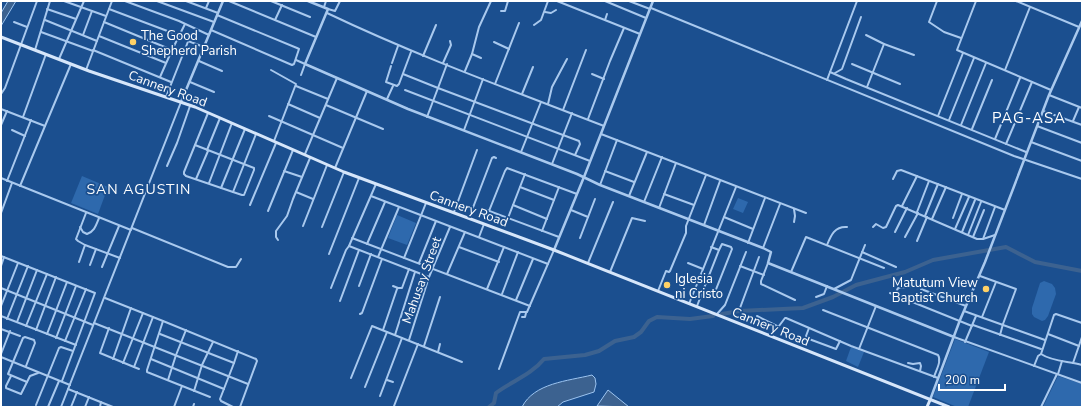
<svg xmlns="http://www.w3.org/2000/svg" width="1083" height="408" viewBox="0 0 1083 408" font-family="'Nunito Sans',sans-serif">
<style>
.green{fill:#2e69ad}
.water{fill:#3c6290;stroke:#9cc4f0}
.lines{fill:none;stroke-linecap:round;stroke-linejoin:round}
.river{stroke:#3c6290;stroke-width:4}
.minor{stroke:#a9c9ee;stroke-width:2}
.tertiary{stroke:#a9c9ee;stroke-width:2.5}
.secondary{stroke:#d6e6fa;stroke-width:3}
.poi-dot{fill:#ffd166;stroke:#1b4f8f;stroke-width:1.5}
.labels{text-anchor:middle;stroke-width:3.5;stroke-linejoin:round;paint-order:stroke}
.poi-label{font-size:13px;fill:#fff;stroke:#1b4f8f;text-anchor:start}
.street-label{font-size:13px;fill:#fff;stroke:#1b4f8f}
.neighbourhood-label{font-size:14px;letter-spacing:1px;fill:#fff;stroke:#1b4f8f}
.quarter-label{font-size:15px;letter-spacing:1px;fill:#fff;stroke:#1b4f8f}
</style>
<rect width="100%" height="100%" fill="#1b4f8f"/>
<g class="green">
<polygon points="82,176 108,187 98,214 71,203"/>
<polygon points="738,198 748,202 743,213 733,209"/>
<polygon points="397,215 416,223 407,245 388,238"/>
<polygon points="1044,281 1052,284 1055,288 1056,294 1048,316 1045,320 1042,321 1034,317 1032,314 1032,308 1040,283"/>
<polygon points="955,339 989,352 968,407 957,407 933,397"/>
<polygon points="851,347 864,352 858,367 846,361"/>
<polygon points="1058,376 1082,384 1082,407 1043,407"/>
</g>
<g class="water">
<polygon points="8,1 16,1 1,26 1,13"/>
<path d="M592,375l3,3 1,6 -2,8 -31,10 -6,5h-35c12,-24 46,-26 70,-32z"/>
<polygon points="608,390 629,407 597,406"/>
</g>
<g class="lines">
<g class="river">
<polyline points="722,314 739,311 803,308 833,297 856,285 905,272 933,260 1006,247 1035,262 1082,271"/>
<path d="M489,407l5,-4 2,-10c16,-12 35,-18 48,-34l41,-4 14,-4 16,-10 19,-4 7,-5 8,-11 8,-4 33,2 23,-3"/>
</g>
<g class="minor">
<polyline points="64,1 106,16"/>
<polyline points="125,1 179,21 209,35"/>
<polyline points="157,1 214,22"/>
<polyline points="186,1 218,13"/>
<polyline points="229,1 316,37"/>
<polyline points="271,1 310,17"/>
<polyline points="557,1 640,34"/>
<polyline points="605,1 646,18"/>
<polyline points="629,1 650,9"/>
<polyline points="937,1 929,22 944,32 961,38"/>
<polyline points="976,1 957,50 1051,90"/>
<polyline points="1016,1 1079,27"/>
<polyline points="324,7 326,1"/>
<polyline points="206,8 209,1"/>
<polyline points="651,8 1014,156 1082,179"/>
<polyline points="47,9 76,19"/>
<polyline points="109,9 178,35"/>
<polyline points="328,9 335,11 340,1"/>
<polyline points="501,11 505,11 508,1"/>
<polyline points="545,12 551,13 556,10"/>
<path d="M327,13c90,43 184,77 277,113"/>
<polyline points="45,20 97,41"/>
<polyline points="275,20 282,5"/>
<polyline points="605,20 607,14"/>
<polyline points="14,22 27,27"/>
<polyline points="104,22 172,50 185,24"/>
<polyline points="534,25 541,20 548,1"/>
<polyline points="211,30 292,65 294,64 299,49 297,48 217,15"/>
<polyline points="41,32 93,51"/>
<polyline points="83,35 92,11"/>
<polyline points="866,35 884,44 867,87"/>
<polyline points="99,36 166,63"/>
<polyline points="188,41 204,47"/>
<polyline points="494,42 509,49"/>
<polyline points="884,44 914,55"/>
<polyline points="35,50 50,1"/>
<polyline points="93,50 171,82"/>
<polyline points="472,54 481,58"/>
<polyline points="423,56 436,25"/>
<polyline points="59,59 84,1"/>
<polyline points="296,60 305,64 301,75"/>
<polyline points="199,61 222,71"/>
<polyline points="392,63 398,46"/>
<polyline points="443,63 451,45 450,41"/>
<polyline points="852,64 900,84"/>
<polyline points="391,66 386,82 397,86 399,84 411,52"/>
<polyline points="86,70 112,1"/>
<polyline points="271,70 296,84 274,141"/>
<polyline points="1005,70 1030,7"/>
<polyline points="465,71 472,54 479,27 491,1"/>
<polyline points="830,72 846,79 1026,152"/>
<polyline points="835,73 842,69 861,17"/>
<polyline points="403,74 438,88 447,64"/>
<polyline points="592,74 604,79"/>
<polyline points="160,77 172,50"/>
<polyline points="827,80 857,1"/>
<polyline points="190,82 214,92"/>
<polyline points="495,84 519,23"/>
<polyline points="296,86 328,99"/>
<polyline points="405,90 590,161"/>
<polyline points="1,94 5,88 37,1"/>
<polyline points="522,94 533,67"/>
<polyline points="1049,95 1082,108"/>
<polyline points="166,97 191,34"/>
<polyline points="387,99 393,86"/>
<polyline points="288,104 320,118"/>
<polyline points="548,104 552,87 567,59"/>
<polyline points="326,105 383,129"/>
<polyline points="1,109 45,126 71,64"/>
<polyline points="563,110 586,50"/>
<polyline points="1043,111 1082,125"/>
<polyline points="208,113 184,172 184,174 186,176 233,192 256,134"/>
<polyline points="269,116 343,148"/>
<polyline points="938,116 963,53"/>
<polyline points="23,117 46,54"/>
<polyline points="427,117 438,88 579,141 580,144 575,155"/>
<polyline points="588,119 610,61 624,28"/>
<polyline points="949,120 974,58"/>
<polyline points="1073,121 1079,107"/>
<polyline points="1,125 7,111"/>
<polyline points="961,125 986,63"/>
<polyline points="1037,126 1082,143"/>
<polyline points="972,129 992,80"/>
<polyline points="12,130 25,136"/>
<polyline points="464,130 483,79"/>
<polyline points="601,134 806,213"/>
<polyline points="995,139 1020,78"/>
<polyline points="1031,142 1082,161"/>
<polyline points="1006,144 1032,82"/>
<polyline points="195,145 254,168 254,170 244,195 242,195 233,192"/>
<polyline points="207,150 220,118"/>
<polyline points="521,152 541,102"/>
<polyline points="305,154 337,78"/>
<polyline points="552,164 572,113"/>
<polyline points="167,166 177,143 190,106"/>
<polyline points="335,168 367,91"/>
<polyline points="284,171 302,177"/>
<polyline points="605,171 634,182"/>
<polyline points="1,178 131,230"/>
<polyline points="196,179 208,151"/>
<polyline points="893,179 897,171 901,170 1005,210"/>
<polyline points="7,181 31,120"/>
<polyline points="209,183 232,123"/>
<polyline points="376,184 349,246 429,277"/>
<polyline points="600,185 617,140"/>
<polyline points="20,186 45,126"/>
<polyline points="520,187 554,200"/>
<polyline points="221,188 245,129"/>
<polyline points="296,192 313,199"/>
<polyline points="664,194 694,205"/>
<polyline points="371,196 548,264"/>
<polyline points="629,196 647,152"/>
<polyline points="644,202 662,157"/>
<polyline points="250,205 276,143"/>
<polyline points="513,205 547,219"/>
<polyline points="902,206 917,176"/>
<polyline points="659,208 676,163"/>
<polyline points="484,209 559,237"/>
<polyline points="794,209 795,216 794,222"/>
<polyline points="571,210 588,217"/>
<polyline points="268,211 293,150"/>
<polyline points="489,211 505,171 507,168 577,194"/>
<polyline points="454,212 477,150"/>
<polyline points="917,212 929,181"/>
<polyline points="1,213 12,183"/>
<polyline points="925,216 938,184"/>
<polyline points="724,217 753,229"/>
<polyline points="469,218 492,158 494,157 496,158"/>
<polyline points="508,218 525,174"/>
<polyline points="953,218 962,194"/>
<polyline points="932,219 946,187"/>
<polyline points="704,225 720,181"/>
<polyline points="303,226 327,165"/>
<path d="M80,227l3,5 4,2c8,-3 9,-9 12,-16"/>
<polyline points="322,227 344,172"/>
<polyline points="873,227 876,224 883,228 886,227 896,206 898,205 977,239 983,239 995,235"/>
<polyline points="132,228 228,267 236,267 241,259"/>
<polyline points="955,229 969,197"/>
<polyline points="542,231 559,187"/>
<polyline points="895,232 907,208"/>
<polyline points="962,232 975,200"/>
<polyline points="968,235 981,202"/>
<polyline points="479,237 484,224"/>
<polyline points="905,237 918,213"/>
<polyline points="973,237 984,210"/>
<polyline points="352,238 530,306"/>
<polyline points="580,238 595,199"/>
<polyline points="983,239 995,207"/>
<polyline points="278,240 276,237 276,231 287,216 293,199 310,158"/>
<polyline points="917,241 927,217"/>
<polyline points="748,243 765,198"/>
<polyline points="367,244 385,202"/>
<polyline points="85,245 78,241 76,239 86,213"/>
<path d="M827,245c4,-10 8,-19 20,-18"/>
<polyline points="459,247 499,262"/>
<polyline points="711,247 719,250 722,244 731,247 732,249 713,297"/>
<polyline points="763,248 780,204"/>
<polyline points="862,252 896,267"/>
<polyline points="329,254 359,178"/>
<polyline points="1,256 95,293 62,381"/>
<polyline points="378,257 399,207"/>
<polyline points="404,258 426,203"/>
<polyline points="79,262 85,245 120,258"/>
<polyline points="419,263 436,221"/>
<polyline points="588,263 613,202"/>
<polyline points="688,263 703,269"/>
<polyline points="768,263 761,281 761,284 795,300"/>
<polyline points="90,265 96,249"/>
<polyline points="1,266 4,257"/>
<polyline points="740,266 764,275"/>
<polyline points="102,267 119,226"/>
<polyline points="610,272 632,218 645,221"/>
<polyline points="791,272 806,237 884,268"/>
<polyline points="447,274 465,232"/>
<polyline points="980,276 1016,289 1003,324 1000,335"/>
<polyline points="359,286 371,254"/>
<polyline points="393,286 398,288"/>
<polyline points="1,288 93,325"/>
<polyline points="331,288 346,250 349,246"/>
<polyline points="487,289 504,247"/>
<polyline points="834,289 851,280 865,245"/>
<polyline points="921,289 966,306"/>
<polyline points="658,291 666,271 669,272 670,271 686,233 686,226 706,175"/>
<polyline points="890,293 972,326"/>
<polyline points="502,294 518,252"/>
<polyline points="895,295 898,288 914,286"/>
<polyline points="816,297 824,294 827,286"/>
<polyline points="105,298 163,321 147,370 147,372 210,397"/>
<polyline points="516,300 533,259"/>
<polyline points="340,301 359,250"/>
<polyline points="689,304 736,187"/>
<polyline points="1,306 18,263"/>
<polyline points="697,306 719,250"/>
<polyline points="740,308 759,257"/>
<path d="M823,310l115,45c4,6 -2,15 -4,22"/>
<polyline points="964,311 1045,340"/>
<polyline points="360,314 362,313 382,259"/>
<polyline points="717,314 725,305 746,252"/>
<polyline points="1,316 76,345"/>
<polyline points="757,316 777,326 779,326 785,318 786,318 851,346 938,378"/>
<polyline points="522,317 525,317 526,313"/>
<polyline points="982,317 996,282"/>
<polyline points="7,319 28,266"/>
<polyline points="163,321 256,359 257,361 240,407"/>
<polyline points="17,322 37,270"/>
<polyline points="94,323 248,384"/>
<polyline points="973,325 1041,349"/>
<polyline points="26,326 47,274"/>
<polyline points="109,328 100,353 134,367"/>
<polyline points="809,328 806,336 809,339 836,349 840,341"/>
<polyline points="1,329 20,336"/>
<polyline points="36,330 56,277"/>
<polyline points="383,330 397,289 398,288 402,288 409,269"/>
<polyline points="47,334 67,282"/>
<polyline points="160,334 234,363 220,399 221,401 233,407"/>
<polyline points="1048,334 1079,346"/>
<polyline points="395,335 415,272"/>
<polyline points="954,337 1082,383"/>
<polyline points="56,338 76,286"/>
<polyline points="409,340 429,277 450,227"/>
<polyline points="65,341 86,289"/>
<polyline points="965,342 976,316"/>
<polyline points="424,346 440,297"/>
<polyline points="859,349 876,306"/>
<polyline points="438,352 440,344"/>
<polyline points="1,354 10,331"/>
<path d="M1041,354c12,8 28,7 41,11"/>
<polyline points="1,357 70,385"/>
<polyline points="113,359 131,308"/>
<polyline points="151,359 224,389"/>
<polyline points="123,363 143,313"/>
<polyline points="234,363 238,351"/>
<polyline points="908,363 913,364 920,363 921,366 920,371"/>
<polyline points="1073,363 1082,337"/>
<polyline points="26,366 35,343 34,340 25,337 23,338 8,374 27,382"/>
<polyline points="1034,366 1038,356 1041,354 1054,315 1056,314 1082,323"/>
<polyline points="139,369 134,367 153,317"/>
<polyline points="499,369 520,312 527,312 554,250"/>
<polyline points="1058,374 1062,361"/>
<polyline points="11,376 6,386 6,388 21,394 30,376 38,373"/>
<polyline points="351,378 372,326 462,362"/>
<polyline points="168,380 176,355 186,330"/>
<polyline points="387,380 393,382"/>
<polyline points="365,387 387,332"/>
<polyline points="68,389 113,407"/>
<polyline points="194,391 202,365 213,342"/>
<polyline points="380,396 402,338"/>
<polyline points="36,405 59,348 61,347 73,351"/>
<polyline points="394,406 418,344"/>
<polyline points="48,407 59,381"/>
<polyline points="61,407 181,102"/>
<polyline points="71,407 77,392"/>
<polyline points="85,407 89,397"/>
<polyline points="100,407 101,402"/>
<polyline points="174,407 182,386"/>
<polyline points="193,407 194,404"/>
<polyline points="1041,407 1057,374"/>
</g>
<g class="tertiary">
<polyline points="308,1 328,9 305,64 408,109 577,174 600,185 763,248 771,252 768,263 954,337"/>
<polyline points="181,102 223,1"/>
<polyline points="554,250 584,177 653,1"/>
<polyline points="930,400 960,320 985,262 1049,95 1082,21"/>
</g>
<g class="secondary">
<polyline points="1,37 89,71 195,107 344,172 554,250 949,407"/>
<polyline points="927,407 930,400"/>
</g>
</g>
<g class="poi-dot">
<circle cx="133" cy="42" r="4"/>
<circle cx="667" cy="285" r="4"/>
<circle cx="986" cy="289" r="4"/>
</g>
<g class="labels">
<g class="poi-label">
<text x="141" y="40">The Good<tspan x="141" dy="15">Shepherd Parish</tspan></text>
<text x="675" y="283">Iglesia<tspan x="675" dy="15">ni Cristo</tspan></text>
<text x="978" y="287" text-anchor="end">Matutum View<tspan x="978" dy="15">Baptist Church</tspan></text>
</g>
<g class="street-label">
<text transform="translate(168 88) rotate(20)" y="5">Cannery Road</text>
<text transform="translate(469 208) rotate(20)" y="5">Cannery Road</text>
<text transform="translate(421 280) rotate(-70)" y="5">Mahusay Street</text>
<text transform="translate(771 326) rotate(22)" y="5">Cannery Road</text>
</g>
<g class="neighbourhood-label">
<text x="139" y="194">SAN AGUSTIN</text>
</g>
<g class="quarter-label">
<text x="1029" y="123">PAG-ASA</text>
</g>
</g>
<rect width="1083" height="408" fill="none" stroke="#ffffff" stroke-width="4"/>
<path d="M939 384v6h66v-6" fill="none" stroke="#ffffff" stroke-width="2"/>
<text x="945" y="384" font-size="12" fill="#ffffff" stroke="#1b4f8f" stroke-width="3" paint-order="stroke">200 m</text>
</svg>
